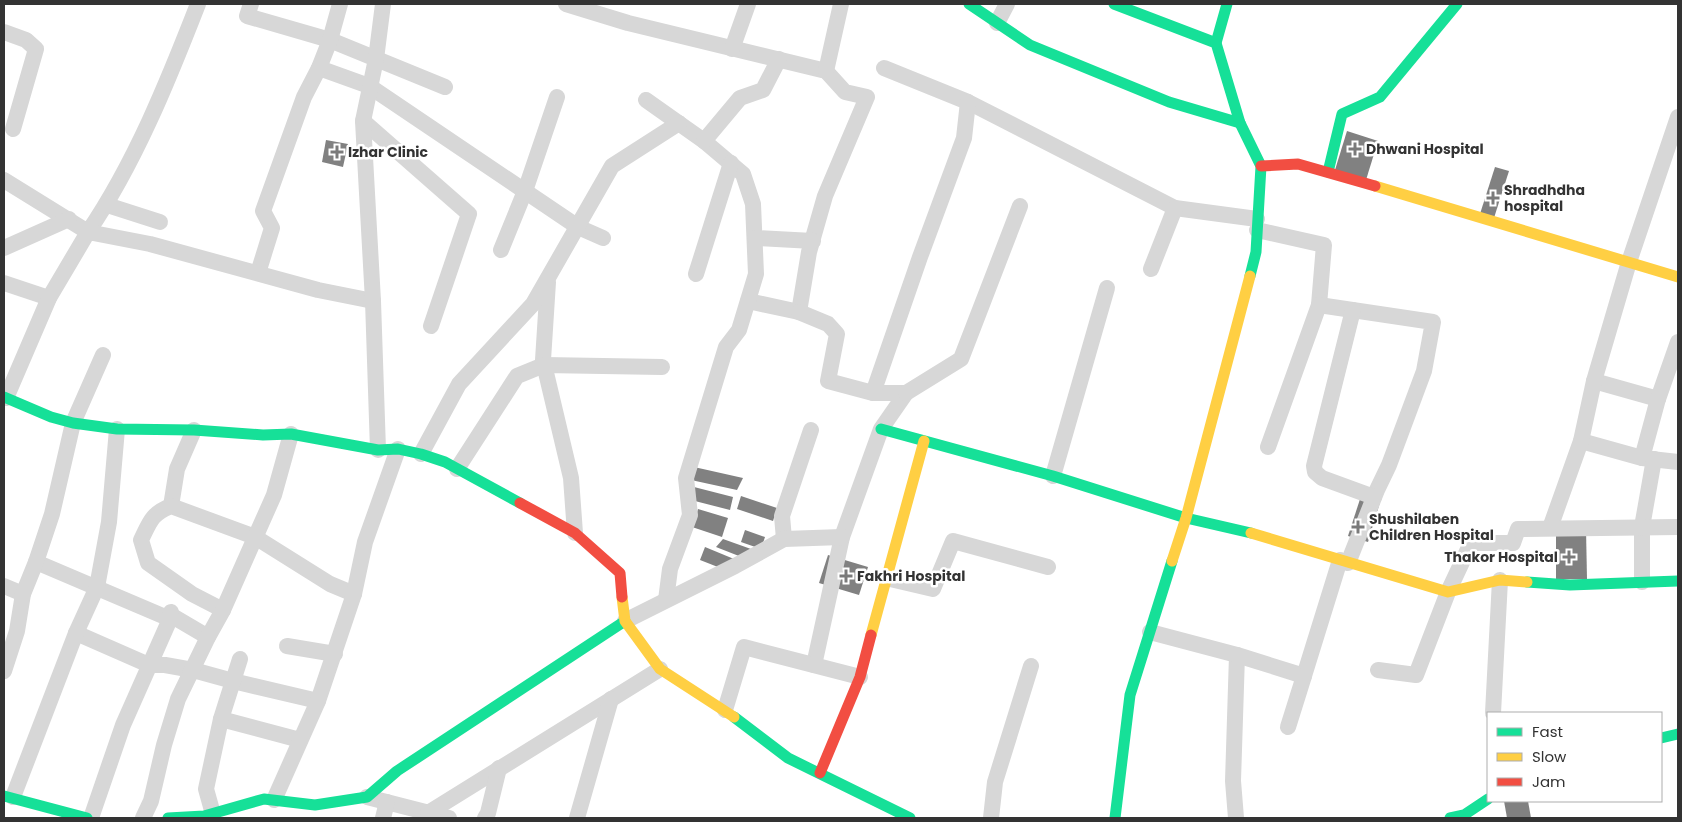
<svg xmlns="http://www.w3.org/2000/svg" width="1682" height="822" viewBox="0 0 1682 822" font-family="Poppins,sans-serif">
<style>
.building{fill:#818181}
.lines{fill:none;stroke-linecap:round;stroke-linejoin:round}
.street{stroke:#d7d7d7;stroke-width:16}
.fast{stroke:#16e098;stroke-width:11}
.slow{stroke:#ffcf43;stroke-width:11}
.jam{stroke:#f24e42;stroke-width:11}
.poi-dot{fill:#7a7a7a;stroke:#fff;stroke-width:2}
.labels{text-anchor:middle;stroke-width:5;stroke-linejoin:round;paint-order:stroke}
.poi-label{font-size:14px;font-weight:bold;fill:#333;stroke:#fff;text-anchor:start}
</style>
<rect width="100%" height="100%" fill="#fff"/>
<g class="building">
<polygon points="1347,131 1378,141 1366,180 1335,170"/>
<polygon points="326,140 348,144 343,167 322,162"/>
<polygon points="1495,167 1509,171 1493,221 1479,217"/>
<polygon points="694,467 743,478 737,490 691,480"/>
<polygon points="694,487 733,497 730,510 691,500"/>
<polygon points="1362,493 1381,499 1368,542 1348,536"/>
<polygon points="741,496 777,508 773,521 737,509"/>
<polygon points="698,509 728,518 722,537 692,527"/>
<polygon points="1556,529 1586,529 1587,579 1556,579"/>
<polygon points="745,530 765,537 761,549 741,542"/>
<polygon points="723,539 751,549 744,558 716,547"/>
<polygon points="705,547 734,559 723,569 700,560"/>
<polygon points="828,555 868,567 859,595 819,583"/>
<polygon points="1504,801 1528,801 1531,818 1507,818"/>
</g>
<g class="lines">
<g class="street">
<polyline points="251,4 247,16 330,40 445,87"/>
<polyline points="566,4 628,23 826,71 845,92 867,97 825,196 809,252 799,312 748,301"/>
<polyline points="997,23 1007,4"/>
<polyline points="4,32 26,40 36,49 13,129"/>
<polyline points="732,49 748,4"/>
<polyline points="319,68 369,86 578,227 603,238"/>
<polyline points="884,68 968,102 1175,208 1257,219"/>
<polyline points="826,71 841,4"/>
<polyline points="646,100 704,141 743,174 753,204 756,274 739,330 726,347 686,478 690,515 670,569 666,600"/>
<polyline points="363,121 469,214 431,326"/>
<polyline points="704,141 740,98 763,90 779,59"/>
<path d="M4,180l84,52c47,-69 80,-151 110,-228"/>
<polyline points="107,205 160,222"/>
<polyline points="1257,230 1324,245 1319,305 1268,447"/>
<polyline points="755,238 813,241"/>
<polyline points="4,248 69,219"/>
<polyline points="501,250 525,191 557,97"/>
<polyline points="1151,269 1175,208"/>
<polyline points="258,273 272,228 263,211 304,97 319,68 330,40 340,4"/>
<polyline points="696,274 731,163"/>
<polyline points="548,282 543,360 571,478 575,533"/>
<polyline points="4,283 49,298"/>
<polyline points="1319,305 1433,322 1424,371 1389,465 1377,490 1348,563"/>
<polyline points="1353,310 1314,466 1315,472 1322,478 1374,497"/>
<polyline points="799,312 828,324 837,334 828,381 873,393 906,393 881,429 842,537 814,665"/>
<polyline points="1594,381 1658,399"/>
<polyline points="873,393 920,257 964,138 968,102"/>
<polyline points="906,393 961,359 1020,206"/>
<polyline points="6,398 49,298 88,232 150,244 318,290 373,301"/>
<polyline points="1581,441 1642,458 1678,462"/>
<polyline points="378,450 373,301 363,121 376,59 383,4"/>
<polyline points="421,454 459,384 533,304 612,166 679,123"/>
<polyline points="1642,458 1658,399 1678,342"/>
<polyline points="457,469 517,376 544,365 662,367"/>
<polyline points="1053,476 1107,288"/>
<polyline points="171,506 177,469 194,430"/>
<polyline points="1550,528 1581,441 1594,381 1629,262 1678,117"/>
<polyline points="784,539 782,516 811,430"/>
<polyline points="36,562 170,619 174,617 208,637"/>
<polyline points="886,578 933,589 953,541 1048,567"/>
<polyline points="1642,582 1642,527 1654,459"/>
<polyline points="4,586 23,594"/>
<path d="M223,610l-31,-16 -44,-31 -7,-23c9,-18 10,-26 30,-34l84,31 75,47 24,10"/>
<polyline points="625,621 735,566 784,539 842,537"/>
<polyline points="1150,632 1237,655 1233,781 1236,818"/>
<polyline points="76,633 149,665 165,665 193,670 233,681 318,701"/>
<polyline points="287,646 335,654"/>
<polyline points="1237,655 1304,676 1340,560"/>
<polyline points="1378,670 1416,675 1448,592 1471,543 1513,543 1518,529 1678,527"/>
<polyline points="4,671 17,631 23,594 36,562 52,514 73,423 103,355"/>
<polyline points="725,710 744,647 860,677"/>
<polyline points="1493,713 1500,580"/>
<polyline points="221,719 300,740"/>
<polyline points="1288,727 1304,676"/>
<polyline points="13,797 76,633 97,587 109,522 117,429"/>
<polyline points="367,797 449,818"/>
<polyline points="274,800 318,701 354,594 365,542 398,449"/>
<polyline points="428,813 660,669"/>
<polyline points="91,818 123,725 170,619 171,612"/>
<polyline points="143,818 151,801 164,745 178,699 208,637 223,610 274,495 291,434"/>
<polyline points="212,818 213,814 206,789 221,719 240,659"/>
<polyline points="383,818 387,802"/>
<polyline points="485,818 488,813 499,768"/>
<polyline points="577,818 611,699"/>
<polyline points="991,818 995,782 1031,666"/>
</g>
<g class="fast">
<polyline points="969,4 1030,45 1169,102 1240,123"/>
<polyline points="1114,4 1216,43 1240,123 1261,166 1256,252 1250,276"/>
<polyline points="1216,43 1227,4"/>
<polyline points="1328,172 1342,114 1380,97 1457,4"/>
<polyline points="4,397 51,417 73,423 117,429 194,430 263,435 291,434 378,450 398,449 421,454 445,462 520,503"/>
<polyline points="881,429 1053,476 1186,518 1251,533"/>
<polyline points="1527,582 1570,585 1678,581"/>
<polyline points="734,717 788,758 910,818"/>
<polyline points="1661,738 1678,734"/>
<polyline points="4,796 87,818"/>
<polyline points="168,818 204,816 264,799 315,805 367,797 397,771 625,621"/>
<polyline points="1115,818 1130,695 1172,561"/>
<polyline points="1450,818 1464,815 1488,799"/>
</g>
<g class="slow">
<polyline points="1375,186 1678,277"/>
<polyline points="1251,533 1448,592 1500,580 1527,582"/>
<polyline points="1172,561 1186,518 1250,276"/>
<polyline points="622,597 625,621 660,669 734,717"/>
<polyline points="871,635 924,441"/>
</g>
<g class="jam">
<polyline points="1261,166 1298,164 1375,186"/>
<polyline points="520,503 575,533 620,573 622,597"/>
<polyline points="820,773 860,677 871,635"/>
</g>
</g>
<g class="poi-dot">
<path d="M1352.5 141.5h5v5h5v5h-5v5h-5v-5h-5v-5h5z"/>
<path d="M334.5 144.5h5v5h5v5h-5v5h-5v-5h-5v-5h5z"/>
<path d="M1490.5 190.5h5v5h5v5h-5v5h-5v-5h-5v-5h5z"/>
<path d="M1355.5 519.5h5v5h5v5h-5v5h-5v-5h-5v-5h5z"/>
<path d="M1566.5 549.5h5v5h5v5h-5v5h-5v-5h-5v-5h5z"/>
<path d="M843.5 568.5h5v5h5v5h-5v5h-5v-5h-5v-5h5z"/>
</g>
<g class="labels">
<g class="poi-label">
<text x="1366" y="154">Dhwani Hospital</text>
<text x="348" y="157">Izhar Clinic</text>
<text x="1504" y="195">Shradhdha<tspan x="1504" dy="16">hospital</tspan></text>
<text x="1369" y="524">Shushilaben<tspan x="1369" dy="16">Children Hospital</tspan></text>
<text x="1558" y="562" text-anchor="end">Thakor Hospital</text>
<text x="857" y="581">Fakhri Hospital</text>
</g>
</g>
<rect width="1682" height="822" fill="none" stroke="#333333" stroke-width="10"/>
<rect x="1487" y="712" width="175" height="90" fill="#ffffff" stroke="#adadad"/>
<rect x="1497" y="728" width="25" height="8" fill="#16e098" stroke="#adadad"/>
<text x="1532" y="737" font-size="15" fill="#333333">Fast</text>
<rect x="1497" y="753" width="25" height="8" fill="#ffcf43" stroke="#adadad"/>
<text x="1532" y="762" font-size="15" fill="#333333">Slow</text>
<rect x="1497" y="778" width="25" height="8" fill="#f24e42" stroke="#adadad"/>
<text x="1532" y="787" font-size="15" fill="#333333">Jam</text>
</svg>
